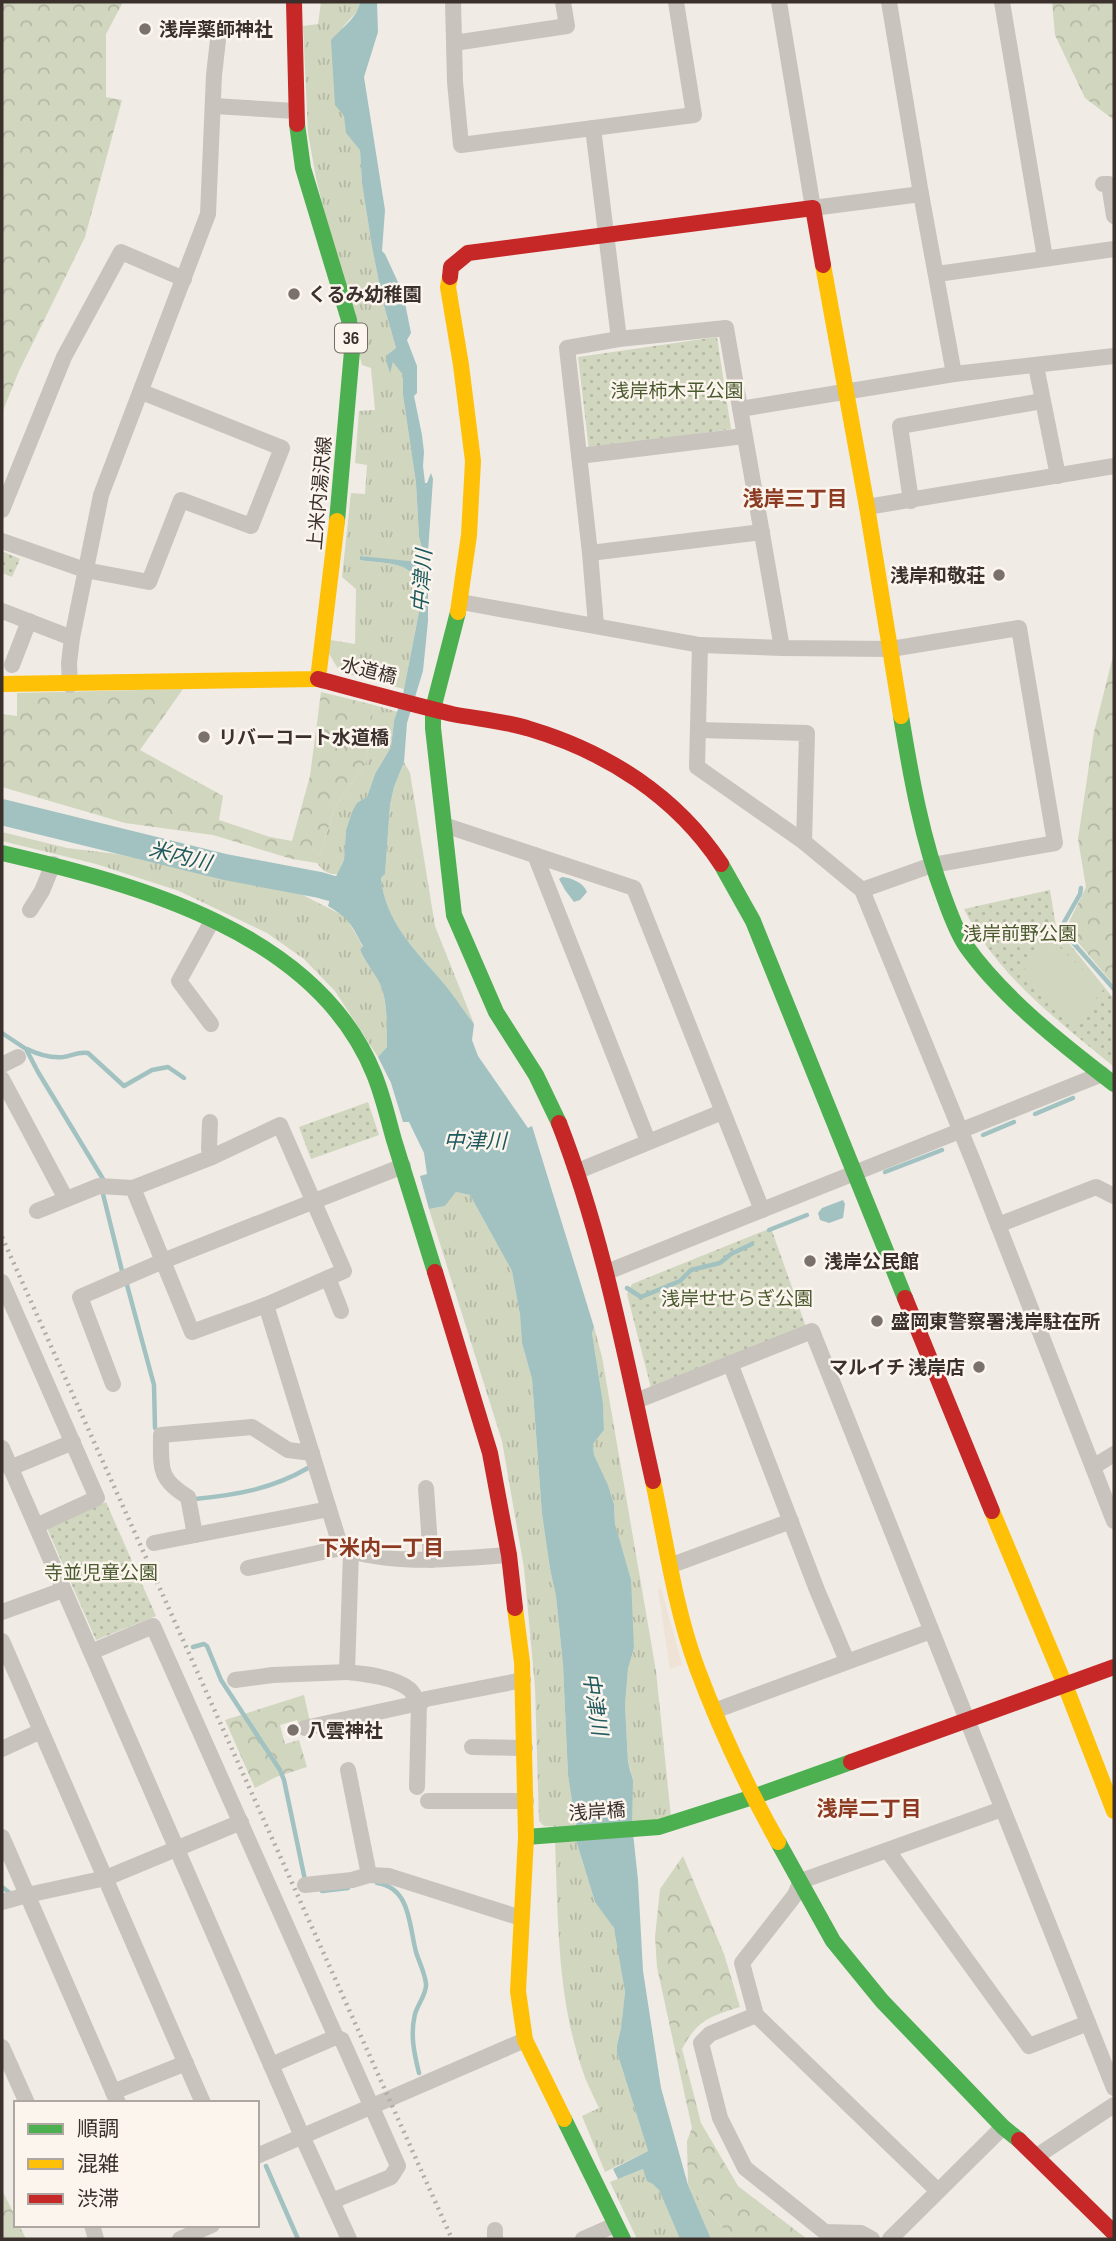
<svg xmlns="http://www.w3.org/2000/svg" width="1116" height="2241" viewBox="0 0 1116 2241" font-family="'Sofia Sans Condensed','Noto Sans JP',sans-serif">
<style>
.grass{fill:url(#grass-tufts)}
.forest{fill:url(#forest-crowns)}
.park{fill:url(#park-dots)}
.pitch{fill:#d1d6bf}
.plaza{fill:#eee3d5}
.water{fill:#a1c2c1}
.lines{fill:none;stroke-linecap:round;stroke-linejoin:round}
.stream{stroke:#a1c2c1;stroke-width:4.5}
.river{stroke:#a1c2c1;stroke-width:26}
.street{stroke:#c9c3be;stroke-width:16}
.fast{stroke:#4caf50;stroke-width:16}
.slow{stroke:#ffc107;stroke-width:16}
.jam{stroke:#c62828;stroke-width:16}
.rail{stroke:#b1aca8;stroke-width:4.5;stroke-dasharray:2 5;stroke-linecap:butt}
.poi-dot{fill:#7a716c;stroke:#fbf5ee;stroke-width:2.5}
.labels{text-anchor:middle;stroke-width:5;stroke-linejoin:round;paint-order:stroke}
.shield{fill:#fbf5ee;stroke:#756b66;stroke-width:2}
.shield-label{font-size:18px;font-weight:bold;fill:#3b302b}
.poi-label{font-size:19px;font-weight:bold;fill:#3b302b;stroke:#fbf5ee;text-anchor:start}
.park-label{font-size:19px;fill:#4a5a2e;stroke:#fbf5ee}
.street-label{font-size:19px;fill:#3b302b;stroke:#fbf5ee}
.neighbourhood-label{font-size:21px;font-weight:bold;fill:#8c3b22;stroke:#fbf5ee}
.water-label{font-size:21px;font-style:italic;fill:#1f5a5e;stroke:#fbf5ee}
</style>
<defs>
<pattern id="grass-tufts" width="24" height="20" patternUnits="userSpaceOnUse" patternTransform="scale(1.75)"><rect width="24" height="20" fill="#d1d6bf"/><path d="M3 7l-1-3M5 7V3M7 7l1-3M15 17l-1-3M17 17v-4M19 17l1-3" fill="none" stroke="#b4b8a4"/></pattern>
<pattern id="forest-crowns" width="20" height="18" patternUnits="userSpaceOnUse" patternTransform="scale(1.75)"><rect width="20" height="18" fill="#d1d6bf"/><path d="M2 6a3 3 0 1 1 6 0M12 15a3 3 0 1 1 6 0" fill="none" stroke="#b4b8a4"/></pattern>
<pattern id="park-dots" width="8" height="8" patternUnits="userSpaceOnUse" patternTransform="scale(1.75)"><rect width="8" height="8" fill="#d1d6bf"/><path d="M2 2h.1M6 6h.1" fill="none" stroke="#b4b8a4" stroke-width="1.8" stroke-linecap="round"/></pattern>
</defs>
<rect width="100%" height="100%" fill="#f0ebe5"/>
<g class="grass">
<path d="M321,2h39l-1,7 -16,18 3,106 14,16 2,34 10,64 11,55 13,46 -9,7 5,11 1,-5 10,14v20l13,88 3,54 6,22c-10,5 -51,-1 -64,-3l-1,4c17,3 44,1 54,16h3l1,-6 3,-1 3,9 -5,5 3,13 -2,11 -16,82 -64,-17 -12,-20 2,-12 25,4 1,-55 -14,-12 9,-84 14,1 2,-29 -12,-2 4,-52 16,-1 -4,-42 -9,-3 -46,-187 -8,-45 -5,-107 15,-2z"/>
<path d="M374,705l24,7 -4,9 -3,26 -16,27 -8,23 -15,16 -6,17 -2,30 -7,14c-9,1 -15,-4 -20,-11l18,-56 31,-44z"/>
<path d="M404,762l6,11 25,153 39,98c-11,-14 -21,-30 -33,-44 -26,-30 -56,-59 -60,-102l4,-4 5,-69 4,-18z"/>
<path d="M2,832l65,16 50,6 73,15 31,10 61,11 13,1 51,26 17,30 -3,3c5,12 11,19 18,30 11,20 8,45 9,67l-9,10 -43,-66 -31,-32 -37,-26 -88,-42 -83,-27 -94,-23z"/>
<polygon points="456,1192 470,1195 512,1271 520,1315 522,1343 532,1379 542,1514 550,1569 556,1596 563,1665 568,1775 573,1808 576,1817 576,1828 544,1826 539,1821 535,1687 524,1568 502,1441 429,1209 445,1206"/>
<polygon points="594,1327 602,1357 656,1671 671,1817 632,1824 631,1771 628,1762 625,1705 628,1669 634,1648 621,1548 615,1524 614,1504 608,1485 594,1455 593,1444 604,1430 603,1403 592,1332"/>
<path d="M555,1840h21l19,62 16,20 5,12 9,58 -4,36 -4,17v7l31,99 -43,21 -23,-56 17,-8c-6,-13 -13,-26 -17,-39 -25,-73 -24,-152 -27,-229z"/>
<polygon points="643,2169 659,2190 680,2239 637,2239 610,2182"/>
<polygon points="688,2185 732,2239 711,2239"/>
</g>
<g class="forest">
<polygon points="2,2 123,2 106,34 106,97 122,100 85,237 19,371 2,413"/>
<polygon points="1052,2 1114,2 1114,120 1085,98 1055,35"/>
<polygon points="1114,652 1114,985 1066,928 1086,887 1078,839 1094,732"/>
<polygon points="183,689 140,750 223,796 219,820 270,837 292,841 310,776 321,692 374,705 366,763 335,807 317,863 292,859 213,835 125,823 2,787 2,714 17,716 17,693"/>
<polygon points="304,1695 310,1722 299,1724 297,1720 280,1725 285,1744 299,1740 307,1767 276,1777 255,1788 225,1720"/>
<path d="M683,1856l41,98 16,53c-29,9 -43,13 -58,42l19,74 37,63 69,53h-75l-44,-54 -1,-44 5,-13 -35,-161 -2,-30 5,-48z"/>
<polygon points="2,2190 16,2218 16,2225 19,2225 26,2239 2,2239"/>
</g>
<g class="park">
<polygon points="717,337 731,429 589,450 578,357"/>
<polygon points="2,551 20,559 12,577 2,573"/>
<path d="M1050,890l6,37 58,72v68c-56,-47 -117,-91 -150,-158z"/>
<polygon points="368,1102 379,1135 311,1159 299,1127"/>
<polygon points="771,1228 806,1327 651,1388 627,1294 632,1284"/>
<polygon points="106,1502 156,1616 96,1640 47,1528"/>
</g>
<polygon class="pitch" points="1051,939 1104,989 1075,1023 1020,974"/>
<polygon class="plaza" points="661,1588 682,1665 670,1669 658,1589"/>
<g class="water">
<path d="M360,2h17l1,30 -14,45 21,133 -3,41 3,3 18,39 8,40 -4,7 10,26v27l-3,3 8,39 2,17 -1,14 2,17h2l4,-10 2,6 -5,73v69l-5,50 -16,52 -3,39 -10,25 -4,18 -5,69 -4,4c4,43 34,72 60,102 12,14 22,30 33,44l-2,16 6,16 50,72 4,-2 62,201 -2,6 11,70 1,27 -11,14 1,11 14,30 6,19 1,20 16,56 3,68 -6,21 -3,36 3,57 5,19 -1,43 6,56 5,91 18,117 27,97 23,54h-31l-21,-49 -6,-6 -6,-3 -4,-12 -25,10 -5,-10 35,-18 -31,-99v-7l4,-17 4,-36 -11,-64 -19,-26 -19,-62v-23l-3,-9 -5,-33 -5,-110 -7,-69 -6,-27 -8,-55 -10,-135 -10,-36 -2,-28 -8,-44 -42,-76 -14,-3 -11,14 -16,3 -9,-33 7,-2 -3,-21 -15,-31h-6l-12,-39 -13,-26 9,-10c-1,-22 2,-47 -9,-67 -7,-11 -13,-19 -18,-30l3,-4c-13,-23 -12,-26 -35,-40l9,-32 7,-14 2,-30 6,-18 5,-9 10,-6 8,-23 16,-27 3,-26 9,-27 17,-87 2,-11 -3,-13 5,-5 -3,-9 -2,1 -2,6h-3c-10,-15 -37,-13 -54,-16v-4l59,6 6,-3 -6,-22 -3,-54 -13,-88v-20l-10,-13 -3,11 -4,-13 1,-5 9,-7 -13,-46 -11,-55 -10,-64 -2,-33 -14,-17 -2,-17 -9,-11 -4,-65c10,-11 27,-23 29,-38z"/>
<path d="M562,877c9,1 21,5 25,15l-7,8 -6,2 -9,-12 -6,-11z"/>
<polygon points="843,1200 845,1204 843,1218 829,1223 820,1220 818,1213 822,1208"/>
</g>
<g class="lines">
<g class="stream">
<polyline points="1081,888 1080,894 1062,926 1068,937 1114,989"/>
<polyline points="2,1033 26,1049 38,1072 103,1179"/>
<path d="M27,1049c12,6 23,9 36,8 9,-1 15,-6 25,-4l36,33 28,-16 16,-3 16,11"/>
<polyline points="1035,1114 1073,1098"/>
<polyline points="983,1135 1014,1122"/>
<polyline points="885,1172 942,1150"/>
<polyline points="103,1194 122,1271"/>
<polyline points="769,1230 807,1215"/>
<polyline points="127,1285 154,1385 155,1428"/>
<polyline points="627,1288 641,1297 680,1281 691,1270 720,1263 731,1254 752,1244"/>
<path d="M195,1499c41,-4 77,-10 113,-31"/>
<polyline points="193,1647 204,1644 207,1646 221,1680 280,1770 284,1780 305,1880"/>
<path d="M377,1883c34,5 32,43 39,69 3,10 9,21 10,32 1,9 -8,20 -11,30 -5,20 -1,39 4,59"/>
<polyline points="2,1887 11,1894"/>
<polyline points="322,1891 348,1888"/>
<polyline points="266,2166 298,2239"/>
</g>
<path class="river" d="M2,812l223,55 95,18c15,5 25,6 41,3"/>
<g class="street">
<polyline points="453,2 455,82 461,145 694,115 676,2"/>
<polyline points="779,2 813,208 921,194"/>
<polyline points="889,2 921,194 954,374"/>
<polyline points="1002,2 1045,258"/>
<polyline points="454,43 567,26 563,2"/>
<polyline points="214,106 295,111"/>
<polyline points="593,128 619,339"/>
<polyline points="1103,184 1109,184 1114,216"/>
<polyline points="937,274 1114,249"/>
<polyline points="1036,366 1058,476"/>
<polyline points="740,409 954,374 1114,356"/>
<polyline points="579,456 744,436"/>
<polyline points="911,501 900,426 1042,401"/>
<polyline points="867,507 1114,466"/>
<polyline points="2,510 64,357 121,252 184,279"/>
<polyline points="2,541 85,570 149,582 181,500 251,526 282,448 142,392"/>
<polyline points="590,553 762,532"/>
<polyline points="461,602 700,645 782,648 891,649 1019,628 1055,843 932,865 862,890"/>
<polyline points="2,611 72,638"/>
<polyline points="596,625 590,553 567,348 619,339 726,328 782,648"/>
<polyline points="700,645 697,767 804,842 862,890 975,1166 1114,1521"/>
<polyline points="12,665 29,621"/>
<polyline points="70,685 69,663 72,638 101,495 208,214 214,75 218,40"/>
<polyline points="698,730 807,733 804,842"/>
<polyline points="444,825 634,888 762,1210"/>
<polyline points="535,855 648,1141"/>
<polyline points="30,910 42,891 53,864"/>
<polyline points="211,1024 179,981 212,921"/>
<polyline points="2,1065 18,1057"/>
<polyline points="2,1079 66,1199"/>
<polyline points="210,1122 209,1149 212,1157"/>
<polyline points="578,1171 722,1112"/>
<polyline points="37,1211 99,1186 133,1188 212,1157 280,1125 344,1271 266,1305 192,1332 133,1188"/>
<polyline points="998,1225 1096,1187 1114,1196"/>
<polyline points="607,1272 1102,1074"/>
<polyline points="328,1278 341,1311"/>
<polyline points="2,1282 97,1498 36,1526"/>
<polyline points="266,1305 341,1548"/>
<polyline points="730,1363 817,1590 847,1661"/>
<polyline points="113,1384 80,1297 163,1261 403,1166"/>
<polyline points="636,1401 812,1331 1114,2088"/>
<polyline points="2,1448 302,2136 349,2239"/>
<polyline points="1093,1467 1114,1454"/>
<polyline points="10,1468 73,1442"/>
<polyline points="426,1488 431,1560"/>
<path d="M195,1535l-7,-38c-30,-18 -27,-29 -27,-62l91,-8 36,23 24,3"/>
<polyline points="154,1543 329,1509"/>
<path d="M351,1552l-4,120c19,2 47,5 62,17 4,3 7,10 10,14l-2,84"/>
<polyline points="672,1565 791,1521"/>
<path d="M248,1568l93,-20c53,18 112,11 168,7"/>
<polyline points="2,1612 63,1590"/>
<polyline points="2,1641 203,2103"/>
<polyline points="91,1652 153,1626 336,2037 342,2040 398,2166 391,2177 332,2201"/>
<polyline points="235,1680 273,1675 347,1672"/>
<polyline points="714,1711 931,1631"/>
<polyline points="305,1728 419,1703 426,1699 523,1680"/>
<polyline points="472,1747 525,1748"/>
<polyline points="2,1749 41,1731"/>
<polyline points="348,1770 369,1875"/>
<polyline points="428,1801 526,1801"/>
<polyline points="2,1837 118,2103"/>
<polyline points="888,1851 1029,2046 1088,2023"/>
<polyline points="305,1885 352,1880 369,1875 389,1876 521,1918"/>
<polyline points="2,1902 27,1895 106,1878 241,1822"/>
<polyline points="756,2015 710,2034 701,2043 720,2118 745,2168 825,2232 861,2233 872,2239"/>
<polyline points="2,2047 27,2103"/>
<polyline points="271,2065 336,2037"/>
<polyline points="113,2092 186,2063"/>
<polyline points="257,2156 525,2040"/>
<polyline points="1037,2156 1114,2105"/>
<polyline points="937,2190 756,2015 742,1963 795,1895 801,1881 1002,1809"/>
<polyline points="92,2225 96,2239"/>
<polyline points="495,2230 495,2239"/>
<polyline points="180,2239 212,2225"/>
<polyline points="583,2239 608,2228"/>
<polyline points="890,2239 1003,2127"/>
</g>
<g class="fast">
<polyline points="297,124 303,168 349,320 352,351 337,521"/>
<polyline points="458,612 433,709 433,728 454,915 496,1012 536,1075 559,1123"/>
<path d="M901,716c10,61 21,123 43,181 6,16 12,34 22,49 37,52 97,99 148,138"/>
<path d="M2,853c134,31 315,79 372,221 9,22 14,45 20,66 14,44 27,88 41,132"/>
<polyline points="721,864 753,921 905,1298"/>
<polyline points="526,1837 659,1827 753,1797 851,1762"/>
<polyline points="778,1842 833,1941 882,2001 1003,2127 1019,2140"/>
<polyline points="564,2119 623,2239"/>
</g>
<g class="slow">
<polyline points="823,265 867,507 901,716"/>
<polyline points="450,277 448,287 461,365 473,461 469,535 458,612"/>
<polyline points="2,684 318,679 337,521"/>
<path d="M653,1481c13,62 22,127 44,187 22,59 50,119 81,174"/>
<polyline points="992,1511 1065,1685 1114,1811"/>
<polyline points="515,1608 522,1662 526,1837 518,1991 525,2040 564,2119"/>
</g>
<g class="jam">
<polyline points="294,2 297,124"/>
<polyline points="450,277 451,267 468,253 813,208 823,265"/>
<path d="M318,679c45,12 89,24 134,35 26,5 53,7 78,15 77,23 146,67 191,135"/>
<path d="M559,1123c45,116 67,238 94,358"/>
<polyline points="435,1272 490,1453 509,1555 515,1608"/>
<polyline points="905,1298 992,1511"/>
<polyline points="851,1762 1114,1667"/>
<polyline points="1019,2140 1114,2233"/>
</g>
<polyline class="rail" points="2,1237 452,2239"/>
</g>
<g class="poi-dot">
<circle cx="145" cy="29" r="7"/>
<circle cx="294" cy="294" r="7"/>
<circle cx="999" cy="575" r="7"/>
<circle cx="204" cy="737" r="7"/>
<circle cx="810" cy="1261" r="7"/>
<circle cx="877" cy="1321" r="7"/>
<circle cx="979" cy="1367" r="7"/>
<circle cx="293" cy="1730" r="7"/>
</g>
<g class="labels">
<rect class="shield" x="335" y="323.5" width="32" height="29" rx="5"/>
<g class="shield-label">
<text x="351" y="344">36</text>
</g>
<g class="poi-label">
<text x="159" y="36">浅岸薬師神社</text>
<text x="308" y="301">くるみ幼稚園</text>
<text x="985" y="582" text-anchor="end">浅岸和敬荘</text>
<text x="218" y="744">リバーコート水道橋</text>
<text x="824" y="1268">浅岸公民館</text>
<text x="891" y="1328">盛岡東警察署浅岸駐在所</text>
<text x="965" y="1374" text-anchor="end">マルイチ 浅岸店</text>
<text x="307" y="1737">八雲神社</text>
</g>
<g class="park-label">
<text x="677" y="397">浅岸柿木平公園</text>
<text x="1020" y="940">浅岸前野公園</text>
<text x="737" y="1305">浅岸せせらぎ公園</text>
<text x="101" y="1579">寺並児童公園</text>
</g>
<g class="street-label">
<text transform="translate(319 493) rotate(-85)" y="7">上米内湯沢線</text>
<text transform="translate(369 670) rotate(14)" y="7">水道橋</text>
<text transform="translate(597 1811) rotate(-4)" y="7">浅岸橋</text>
</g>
<g class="neighbourhood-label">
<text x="795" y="506">浅岸三丁目</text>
<text x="381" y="1555">下米内一丁目</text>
<text x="869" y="1816">浅岸二丁目</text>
</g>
<g class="water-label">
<text transform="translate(422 581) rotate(-86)" y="7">中津川</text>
<text transform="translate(180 856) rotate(14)" y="7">米内川</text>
<text x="475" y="1148">中津川</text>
<text transform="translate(595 1704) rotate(81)" y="7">中津川</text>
</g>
</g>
<rect width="1116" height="2241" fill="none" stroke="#3b302b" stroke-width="7"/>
<rect x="14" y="2101" width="245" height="126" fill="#fbf5ee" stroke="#aea6a0" stroke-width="2"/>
<rect x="28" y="2124" width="35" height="10" fill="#4caf50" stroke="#aea6a0" stroke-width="2"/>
<text x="77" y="2136" font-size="21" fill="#3b302b">順調</text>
<rect x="28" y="2159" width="35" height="10" fill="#ffc107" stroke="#aea6a0" stroke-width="2"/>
<text x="77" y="2171" font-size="21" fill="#3b302b">混雑</text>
<rect x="28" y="2194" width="35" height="10" fill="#c62828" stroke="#aea6a0" stroke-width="2"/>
<text x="77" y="2206" font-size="21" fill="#3b302b">渋滞</text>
</svg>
